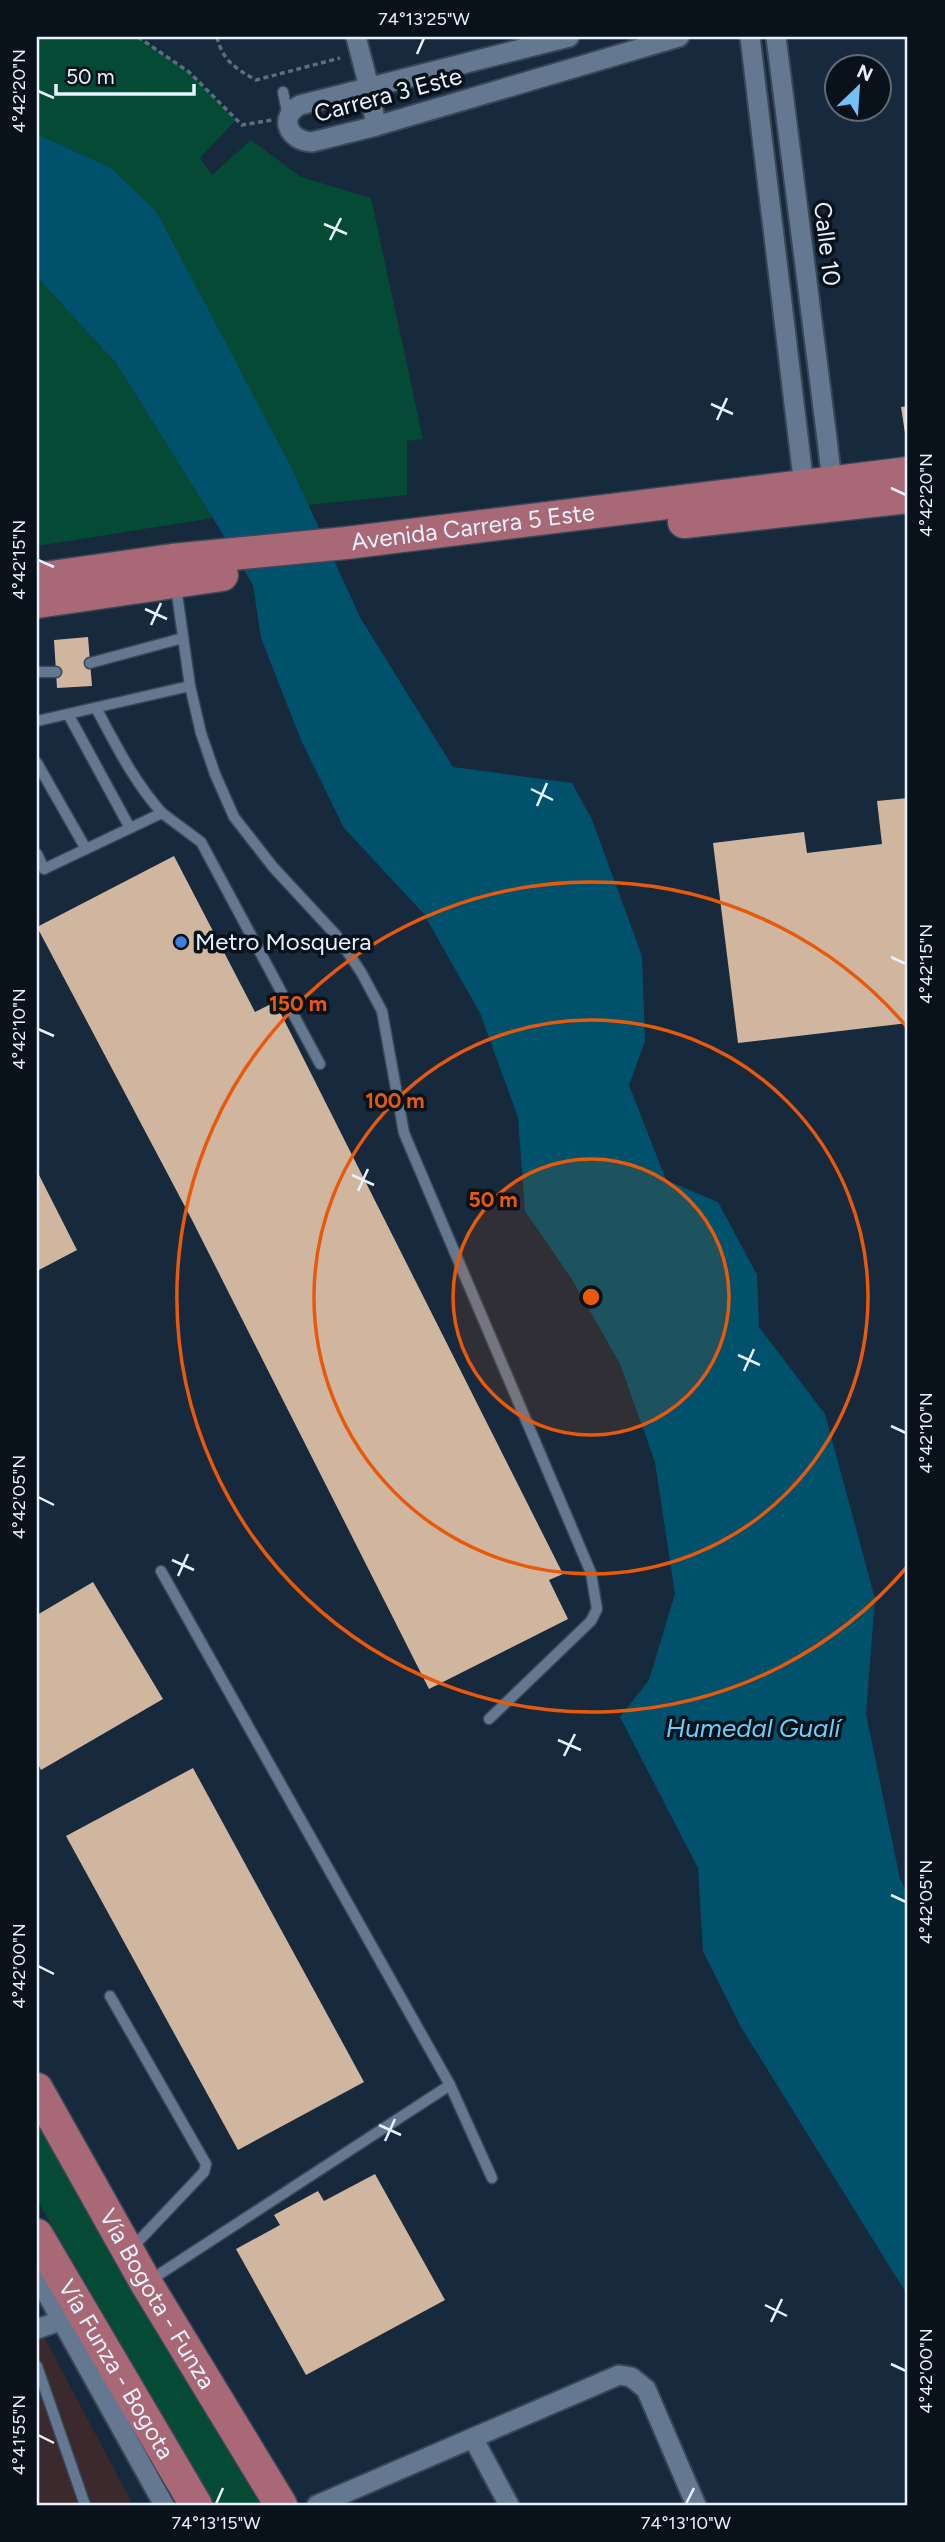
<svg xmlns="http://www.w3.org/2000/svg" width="945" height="2542" viewBox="0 0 945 2542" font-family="Figtree,sans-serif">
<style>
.commercial{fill:#3c292e}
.green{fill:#044a34}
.water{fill:#00526c}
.building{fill:#d0b69e}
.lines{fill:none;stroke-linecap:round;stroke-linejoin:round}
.service-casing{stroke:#394757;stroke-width:13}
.minor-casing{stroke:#394757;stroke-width:23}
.primary-casing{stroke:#394757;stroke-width:35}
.path{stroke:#5e6d7e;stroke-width:3.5;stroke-dasharray:5 3.5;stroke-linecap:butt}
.service{stroke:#647991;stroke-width:10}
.minor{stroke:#647991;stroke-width:19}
.primary{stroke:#a86875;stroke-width:32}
.ticks{fill:none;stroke:#e8f2fd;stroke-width:2.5}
.ring{fill:none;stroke:#e8590c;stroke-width:3.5}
.shop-dot{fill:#3f7fe0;stroke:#09111a;stroke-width:2.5}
.labels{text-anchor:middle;stroke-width:7;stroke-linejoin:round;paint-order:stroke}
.street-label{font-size:24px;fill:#e8f2fd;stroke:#09111a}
.poi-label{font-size:24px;fill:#e8f2fd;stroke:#09111a;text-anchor:start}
.water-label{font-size:26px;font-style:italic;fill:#6bcff8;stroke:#09111a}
.centre{fill:#e8590c;stroke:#09111a;stroke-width:3.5}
.ring-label{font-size:21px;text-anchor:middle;font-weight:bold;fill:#e8590c;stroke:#09111a;stroke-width:7;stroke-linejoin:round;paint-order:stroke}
.neatline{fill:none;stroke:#e8f2fd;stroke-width:2.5}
.ticks-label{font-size:18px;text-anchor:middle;fill:#e8f2fd}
</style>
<rect width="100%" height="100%" fill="#17293d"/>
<polygon class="commercial" points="37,2324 133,2505 37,2505"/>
<g class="green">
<polygon points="37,37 138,37 189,72 236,120 200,158 212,175 251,140 301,177 371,198 423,439 407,441 407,495 308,505 156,211 111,168 37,134"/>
<polygon points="37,277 116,363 213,518 37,546"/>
<polygon points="37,2110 267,2505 212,2505 107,2319 37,2200"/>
</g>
<polygon class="water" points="37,134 111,168 156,211 290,465 361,619 453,767 572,783 592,820 642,956 645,1041 629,1085 666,1180 718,1202 757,1275 759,1327 825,1414 875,1599 866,1714 900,1879 908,1894 908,2296 741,2027 703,1951 698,1868 620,1717 649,1680 675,1594 655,1462 620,1364 571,1278 525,1211 518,1117 480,1013 424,914 344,828 301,740 261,638 253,585 213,518 116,363 37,277"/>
<g class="building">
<polygon points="908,406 908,433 905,433 901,407"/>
<polygon points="88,637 92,686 57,688 54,640"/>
<polygon points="908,798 908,1023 738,1043 713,843 804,832 807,853 882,844 877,801"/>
<polygon points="174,856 255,1012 275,1002 563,1574 549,1580 568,1619 429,1689 191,1218 37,927"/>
<polygon points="37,1171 77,1250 37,1271"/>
<polygon points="93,1582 163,1699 41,1770 37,1762 37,1615"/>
<polygon points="193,1768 364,2082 238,2150 66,1836"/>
<polygon points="375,2174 445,2300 306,2375 236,2249 280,2225 274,2215 318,2191 324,2201"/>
</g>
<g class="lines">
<g class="service-casing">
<g id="service">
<polyline points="283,92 288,117"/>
<polyline points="176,587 190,686 201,733 215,774 234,817 273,867 336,935 361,972 382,1011 404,1133 591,1573 597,1609 591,1621 489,1719"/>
<polyline points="90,663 183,638"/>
<polyline points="37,672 56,672"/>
<polyline points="68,714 130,828"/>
<polyline points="37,721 190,686"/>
<path d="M37,763l49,86 76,-36c-28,-31 -46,-68 -66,-105"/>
<polyline points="162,813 201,842 320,1064"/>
<polyline points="37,854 44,869 86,849"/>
<polyline points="110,1996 206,2164 204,2172 131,2249"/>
<polyline points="450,2085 492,2178"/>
<polyline points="149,2281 450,2085 161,1571"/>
<polyline points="37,2366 85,2505"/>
</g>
</g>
<g class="minor-casing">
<g id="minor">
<polyline points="356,37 369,87 376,126"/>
<path d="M569,37l-269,68c-22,12 -12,36 12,37l64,-16 303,-89"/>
<polyline points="750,37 804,486"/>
<polyline points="776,37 827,439 832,482 828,490"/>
<polyline points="37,2276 164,2505"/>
<polyline points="37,2329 63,2320"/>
<polyline points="473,2438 509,2505"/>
<polyline points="317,2505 619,2375 631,2377 646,2389 696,2505"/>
</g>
</g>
<g class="primary-casing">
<g id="primary">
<polyline points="684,522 908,497"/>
<path id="s1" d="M37,579l135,-19 174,-17 562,-70"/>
<polyline points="37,602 222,575"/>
<path id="s2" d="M37,2089l109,194 135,222"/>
<path id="s3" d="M37,2235l159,270"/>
</g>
</g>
<g class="path">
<polyline points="138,37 189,72 242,125 272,120"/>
<path d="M217,37c5,23 19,32 39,43l84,-22"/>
</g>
<use href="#service" class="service"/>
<use href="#minor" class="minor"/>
<use href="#primary" class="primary"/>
</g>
<path class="ticks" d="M417,54l7,-16M38,91l16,7M324,224l23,10M330,240l11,-22M711,404l22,10M717,420l10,-22M891,488l15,7M38,560l16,7M145,609l22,10M151,625l10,-22M531,789l22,11M537,806l10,-23M891,957l15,7M38,1029l16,7M352,1175l22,10M358,1191l10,-22M738,1355l22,10M744,1371l10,-22M891,1426l15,7M38,1497l16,8M172,1560l22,10M178,1576l10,-22M558,1740l23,10M564,1756l11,-22M891,1895l15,7M38,1966l16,8M379,2125l22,10M385,2141l10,-22M765,2305l22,11M771,2322l11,-23M891,2364l15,7M38,2435l16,8M216,2504l7,-16M686,2504l8,-16"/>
<circle cx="591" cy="1297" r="138" fill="#e8590c" fill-opacity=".12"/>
<g class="ring">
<circle cx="591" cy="1297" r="138"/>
<circle cx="591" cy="1297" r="277"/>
<path d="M907 1567A415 415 0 1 1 907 1027"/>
</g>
<circle class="shop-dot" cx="181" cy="942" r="7"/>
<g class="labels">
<g class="street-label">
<text transform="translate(388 95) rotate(-15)" y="8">Carrera 3 Este</text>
<text transform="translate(827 244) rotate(83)" y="8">Calle 10</text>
<text dy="8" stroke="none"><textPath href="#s1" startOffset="439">Avenida Carrera 5 Este</textPath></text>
<text dy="8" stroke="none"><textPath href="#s2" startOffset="242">Vía Bogota - Funza</textPath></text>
<text dy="8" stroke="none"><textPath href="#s3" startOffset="156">Vía Funza - Bogota</textPath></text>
</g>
<g class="poi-label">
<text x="195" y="950">Metro Mosquera</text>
</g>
<g class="water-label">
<text x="753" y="1737">Humedal Gualí</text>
</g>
</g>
<circle cx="591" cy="1297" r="10" class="centre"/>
<g class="ring-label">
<text x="298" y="1011">150 m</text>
<text x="395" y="1108">100 m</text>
<text x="493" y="1207">50 m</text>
</g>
<rect width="945" height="2542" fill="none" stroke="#09111a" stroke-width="77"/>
<g transform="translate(858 88) rotate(25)"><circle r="33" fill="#09111a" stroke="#626b75" stroke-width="2"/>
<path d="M0-5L12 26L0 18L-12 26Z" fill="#74c0f6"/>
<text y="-10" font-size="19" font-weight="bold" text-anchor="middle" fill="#e8f2fd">N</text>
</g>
<path d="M56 84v10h138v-10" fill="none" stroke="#e8f2fd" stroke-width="3.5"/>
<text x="66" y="84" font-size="21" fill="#e8f2fd" stroke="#09111a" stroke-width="5" paint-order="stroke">50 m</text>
<rect x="38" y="38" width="868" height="2466" class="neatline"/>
<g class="ticks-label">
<text x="424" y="25">74°13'25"W</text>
<text transform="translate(19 91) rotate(-90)" y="6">4°42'20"N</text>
<text transform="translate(926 495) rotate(-90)" y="6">4°42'20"N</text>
<text transform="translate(19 560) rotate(-90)" y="6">4°42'15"N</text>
<text transform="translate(926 964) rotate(-90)" y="6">4°42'15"N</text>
<text transform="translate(19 1029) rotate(-90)" y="6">4°42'10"N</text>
<text transform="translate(926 1433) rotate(-90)" y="6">4°42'10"N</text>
<text transform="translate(19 1497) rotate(-90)" y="6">4°42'05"N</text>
<text transform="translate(926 1902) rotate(-90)" y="6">4°42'05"N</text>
<text transform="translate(19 1966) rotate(-90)" y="6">4°42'00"N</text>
<text transform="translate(926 2371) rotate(-90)" y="6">4°42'00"N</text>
<text transform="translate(19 2435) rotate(-90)" y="6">4°41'55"N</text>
<text x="216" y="2529">74°13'15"W</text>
<text x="686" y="2529">74°13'10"W</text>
</g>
</svg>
